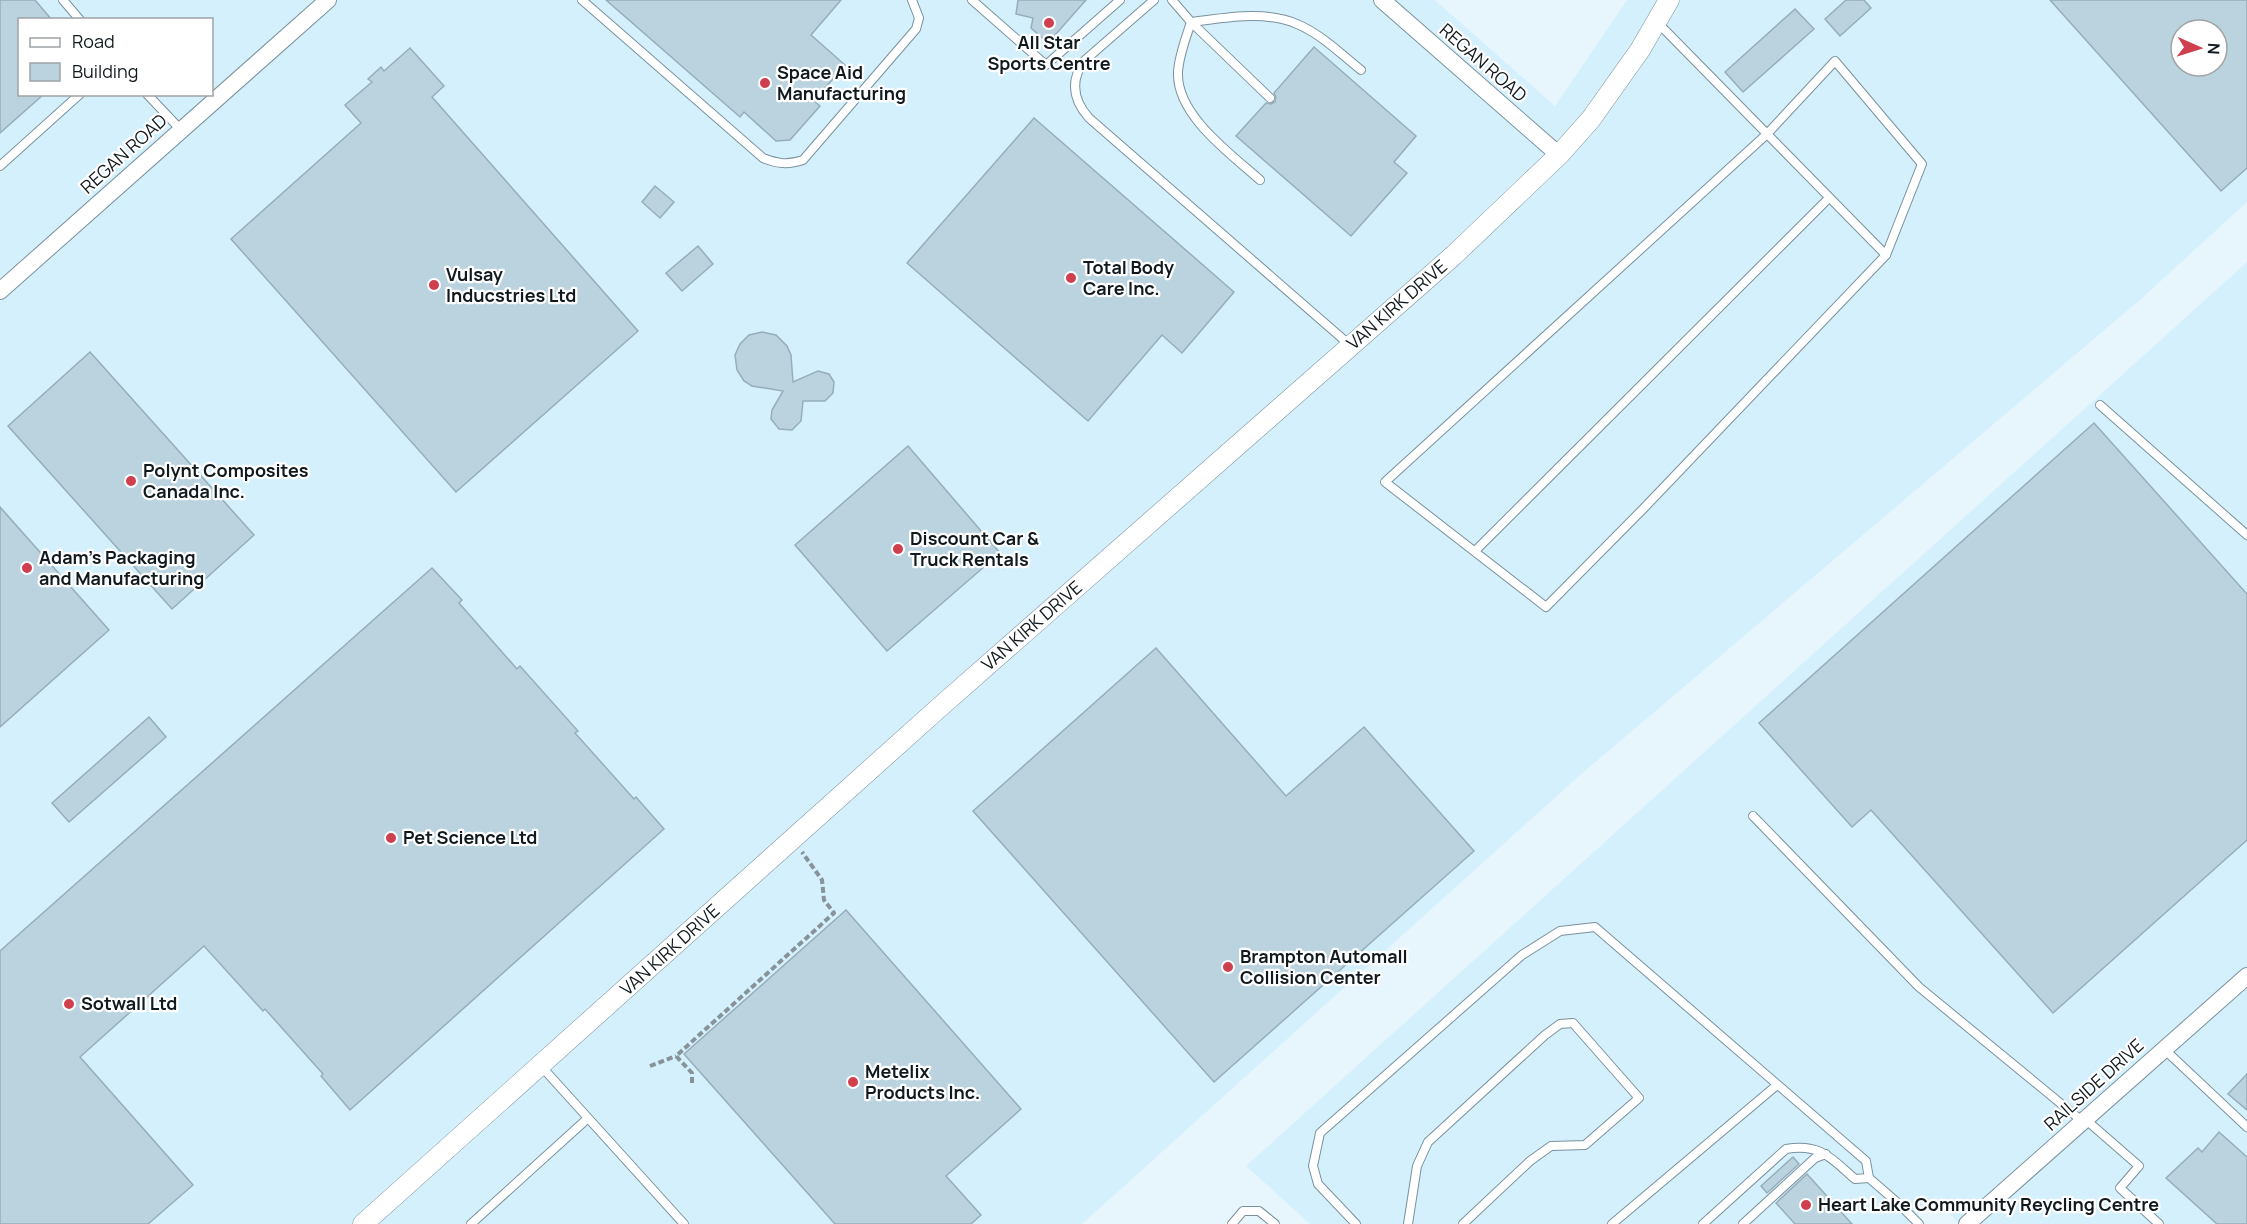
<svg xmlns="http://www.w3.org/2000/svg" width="2247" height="1224" viewBox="0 0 2247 1224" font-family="Manrope,sans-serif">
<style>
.built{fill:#d5f0fd;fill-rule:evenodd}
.building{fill:#bad3df;stroke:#96aeba;stroke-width:1.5;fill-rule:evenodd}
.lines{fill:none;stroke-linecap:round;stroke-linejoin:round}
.service-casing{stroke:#79919c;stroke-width:10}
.minor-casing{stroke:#79919c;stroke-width:18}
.tertiary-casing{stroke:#79919c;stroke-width:21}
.path{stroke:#879398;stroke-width:4;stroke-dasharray:6 3;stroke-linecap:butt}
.service{stroke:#fff;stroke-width:8}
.minor{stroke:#fff;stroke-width:16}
.tertiary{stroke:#fff;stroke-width:20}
.poi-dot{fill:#cf3f4e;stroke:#fff;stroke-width:2}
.labels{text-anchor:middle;stroke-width:4.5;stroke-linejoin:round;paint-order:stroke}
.poi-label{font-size:18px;font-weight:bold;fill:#10191d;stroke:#fff;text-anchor:start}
.street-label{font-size:18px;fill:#10191d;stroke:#fff}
</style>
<rect width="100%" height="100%" fill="#e7f6fd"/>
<g class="built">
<path d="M0,0h1435l120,106 72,-106h620v202l-106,97 -562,477 -497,448h-1082zM20,20h192v74h-192zM2181,30h36v36h-36z"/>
<polygon points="2247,262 2247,1224 1959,1224 1936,1197 1908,1224 1310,1224 1246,1166"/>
</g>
<g class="building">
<polygon points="0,0 35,0 52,20 20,20 20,94 44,94 0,133"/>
<polygon points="606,0 841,0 811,35 845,65 814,101 820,106 790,140 776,141 744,112 740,117"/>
<polygon points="1018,0 1086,0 1048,43 1031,28 1033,18 1016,14"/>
<polygon points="1846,0 1864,0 1871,8 1840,36 1825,19"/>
<path d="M2050,0h197v168l-26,23zM2181,30h36v36h-36z"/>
<polygon points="1795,9 1814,29 1743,92 1725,72"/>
<polygon points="1314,47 1416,136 1394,162 1407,173 1351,236 1236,136 1266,103 1271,104 1275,102 1276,97 1274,93"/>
<polygon points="410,48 444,86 432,97 638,331 456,492 231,239 361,123 345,105 372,82 368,79 381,67 384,71"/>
<polygon points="1034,118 1234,292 1182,353 1162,335 1088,421 907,263"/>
<polygon points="655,186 674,202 660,218 642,202"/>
<polygon points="698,246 713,264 682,291 666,273"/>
<polygon points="762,332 776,335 787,346 791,355 793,382 818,371 829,374 834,382 833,393 825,401 803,401 801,421 792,430 779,429 771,419 772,410 783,391 752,386 744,381 737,370 735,355 740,344 749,335"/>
<polygon points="90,352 254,535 172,609 8,426"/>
<polygon points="2094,423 2247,594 2247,840 2053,1013 1871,810 1852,827 1759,723"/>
<polygon points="908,446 1000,553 887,651 795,545"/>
<polygon points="0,507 109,630 0,727"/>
<polygon points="432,568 462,600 459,603 517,669 520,666 578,731 575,733 634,799 636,797 664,829 350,1110 321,1076 323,1074 265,1009 263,1011 204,946 80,1057 193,1185 148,1224 0,1224 0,951"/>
<polygon points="1156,648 1286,796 1364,727 1474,851 1214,1082 973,811"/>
<polygon points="149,717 166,737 69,822 52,803"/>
<polygon points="846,910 1021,1109 946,1176 981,1215 971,1224 835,1224 684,1054"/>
<polygon points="2247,1074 2247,1110 2228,1094"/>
<polygon points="2219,1132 2247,1157 2247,1224 2217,1224 2166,1178 2198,1148 2202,1152"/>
<polygon points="1793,1157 1799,1164 1767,1193 1761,1186"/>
<polygon points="1807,1174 1852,1224 1795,1224 1776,1203"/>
</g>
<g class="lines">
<g class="service-casing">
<g id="service">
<polyline points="63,0 80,20"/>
<path d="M582,0l181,158c15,6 25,7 40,2l113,-131 3,-11 -7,-18"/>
<polyline points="972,0 1046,65 1120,0"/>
<path d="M1154,0l-70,61c-14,20 -11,39 5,57l262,228"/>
<polyline points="1172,0 1191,22 1270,98"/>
<polyline points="1657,22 1886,255"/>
<polygon points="1835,61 1922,164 1886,255 1644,508 1546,607 1385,482 1767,134"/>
<polyline points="147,94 181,130"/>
<polyline points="0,166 80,94"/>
<path d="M1260,180c-29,-26 -84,-65 -82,-108 1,-17 8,-34 13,-50 34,-4 73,-12 106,2 24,10 44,30 64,46"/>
<polyline points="2100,405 2247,535"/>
<polyline points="1475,551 1829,198"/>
<polyline points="1753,816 1919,987 2082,1121"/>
<polyline points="2164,1049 2247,1127"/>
<polyline points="541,1066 684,1224"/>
<polyline points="2085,1119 2139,1166 2120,1188 2159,1224"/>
<polyline points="471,1224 587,1119"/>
<polyline points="1232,1224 1243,1211 1259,1211 1275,1224"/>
<polyline points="1356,1224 1318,1184 1313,1166 1320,1133 1522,955 1560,931 1595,927 1866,1161 1869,1178 1899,1204 1919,1224"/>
<polyline points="1408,1224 1417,1166 1428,1142 1545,1035 1560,1024 1573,1023 1639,1098 1585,1145 1551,1146 1530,1161 1463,1224"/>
<polyline points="1612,1224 1777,1085"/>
<path d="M1703,1224l83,-75c34,-6 45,9 69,30l14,-1"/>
<polyline points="1743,1224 1815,1158 1826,1154"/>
</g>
</g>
<g class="minor-casing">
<g id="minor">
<polyline points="1382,0 1559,155"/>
<polyline points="0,291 328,0"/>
<polyline points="1967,1224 2247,976"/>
</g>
</g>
<g class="tertiary-casing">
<polyline id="tertiary" points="363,1224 941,706 1454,255 1559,155 1591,119 1640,50 1669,0"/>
</g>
<g class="path">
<polyline points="650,1066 676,1056"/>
<polyline points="692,1083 692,1073 676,1056 834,913 824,900 822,880 802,852"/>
</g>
<use href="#service" class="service"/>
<use href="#minor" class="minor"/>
<use href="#tertiary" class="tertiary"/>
</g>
<g class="poi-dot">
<circle cx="1049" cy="23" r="6"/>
<circle cx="765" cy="83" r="6"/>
<circle cx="1071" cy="278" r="6"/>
<circle cx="434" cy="285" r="6"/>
<circle cx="131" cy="481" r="6"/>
<circle cx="898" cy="549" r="6"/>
<circle cx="27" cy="568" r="6"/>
<circle cx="391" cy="838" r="6"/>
<circle cx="1228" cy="967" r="6"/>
<circle cx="69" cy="1004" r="6"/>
<circle cx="853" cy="1082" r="6"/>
<circle cx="1806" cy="1205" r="6"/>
</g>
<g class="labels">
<g class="poi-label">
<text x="1049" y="49" text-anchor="middle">All Star<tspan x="1049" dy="21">Sports Centre</tspan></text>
<text x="777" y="79">Space Aid<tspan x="777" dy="21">Manufacturing</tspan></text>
<text x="1083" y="274">Total Body<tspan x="1083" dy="21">Care Inc.</tspan></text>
<text x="446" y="281">Vulsay<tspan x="446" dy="21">Inducstries Ltd</tspan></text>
<text x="143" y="477">Polynt Composites<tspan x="143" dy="21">Canada Inc.</tspan></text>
<text x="910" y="545">Discount Car &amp;<tspan x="910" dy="21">Truck Rentals</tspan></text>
<text x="39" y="564">Adam's Packaging<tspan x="39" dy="21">and Manufacturing</tspan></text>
<text x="403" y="844">Pet Science Ltd</text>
<text x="1240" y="963">Brampton Automall<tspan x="1240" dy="21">Collision Center</tspan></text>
<text x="81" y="1010">Sotwall Ltd</text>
<text x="865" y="1078">Metelix<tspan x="865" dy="21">Products Inc.</tspan></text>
<text x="1818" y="1211">Heart Lake Community Reycling Centre</text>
</g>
<g class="street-label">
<text transform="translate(1483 63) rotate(41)" y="6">REGAN ROAD</text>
<text transform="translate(124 154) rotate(-42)" y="6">REGAN ROAD</text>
<text transform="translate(1397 305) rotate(-41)" y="6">VAN KIRK DRIVE</text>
<text transform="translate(1032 626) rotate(-41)" y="6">VAN KIRK DRIVE</text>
<text transform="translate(670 950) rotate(-42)" y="6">VAN KIRK DRIVE</text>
<text transform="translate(2094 1085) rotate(-42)" y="6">RAILSIDE DRIVE</text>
</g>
</g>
<rect x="18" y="18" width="195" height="78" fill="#ffffff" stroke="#9fa3a5" stroke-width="1.5"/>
<rect x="30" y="38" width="30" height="9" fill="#ffffff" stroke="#9fa3a5" stroke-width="1.5"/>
<text x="72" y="48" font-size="18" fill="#10191d">Road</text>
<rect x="30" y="63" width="30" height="18" fill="#bad3df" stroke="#9fa3a5" stroke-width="1.5"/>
<text x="72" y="78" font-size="18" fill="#10191d">Building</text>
<g transform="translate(2199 48) rotate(93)"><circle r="28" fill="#ffffff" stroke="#9fa3a5" stroke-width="1.5"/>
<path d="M0-4.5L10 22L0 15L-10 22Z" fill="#cf3f4e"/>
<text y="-9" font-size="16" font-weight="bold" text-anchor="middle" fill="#10191d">N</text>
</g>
</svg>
